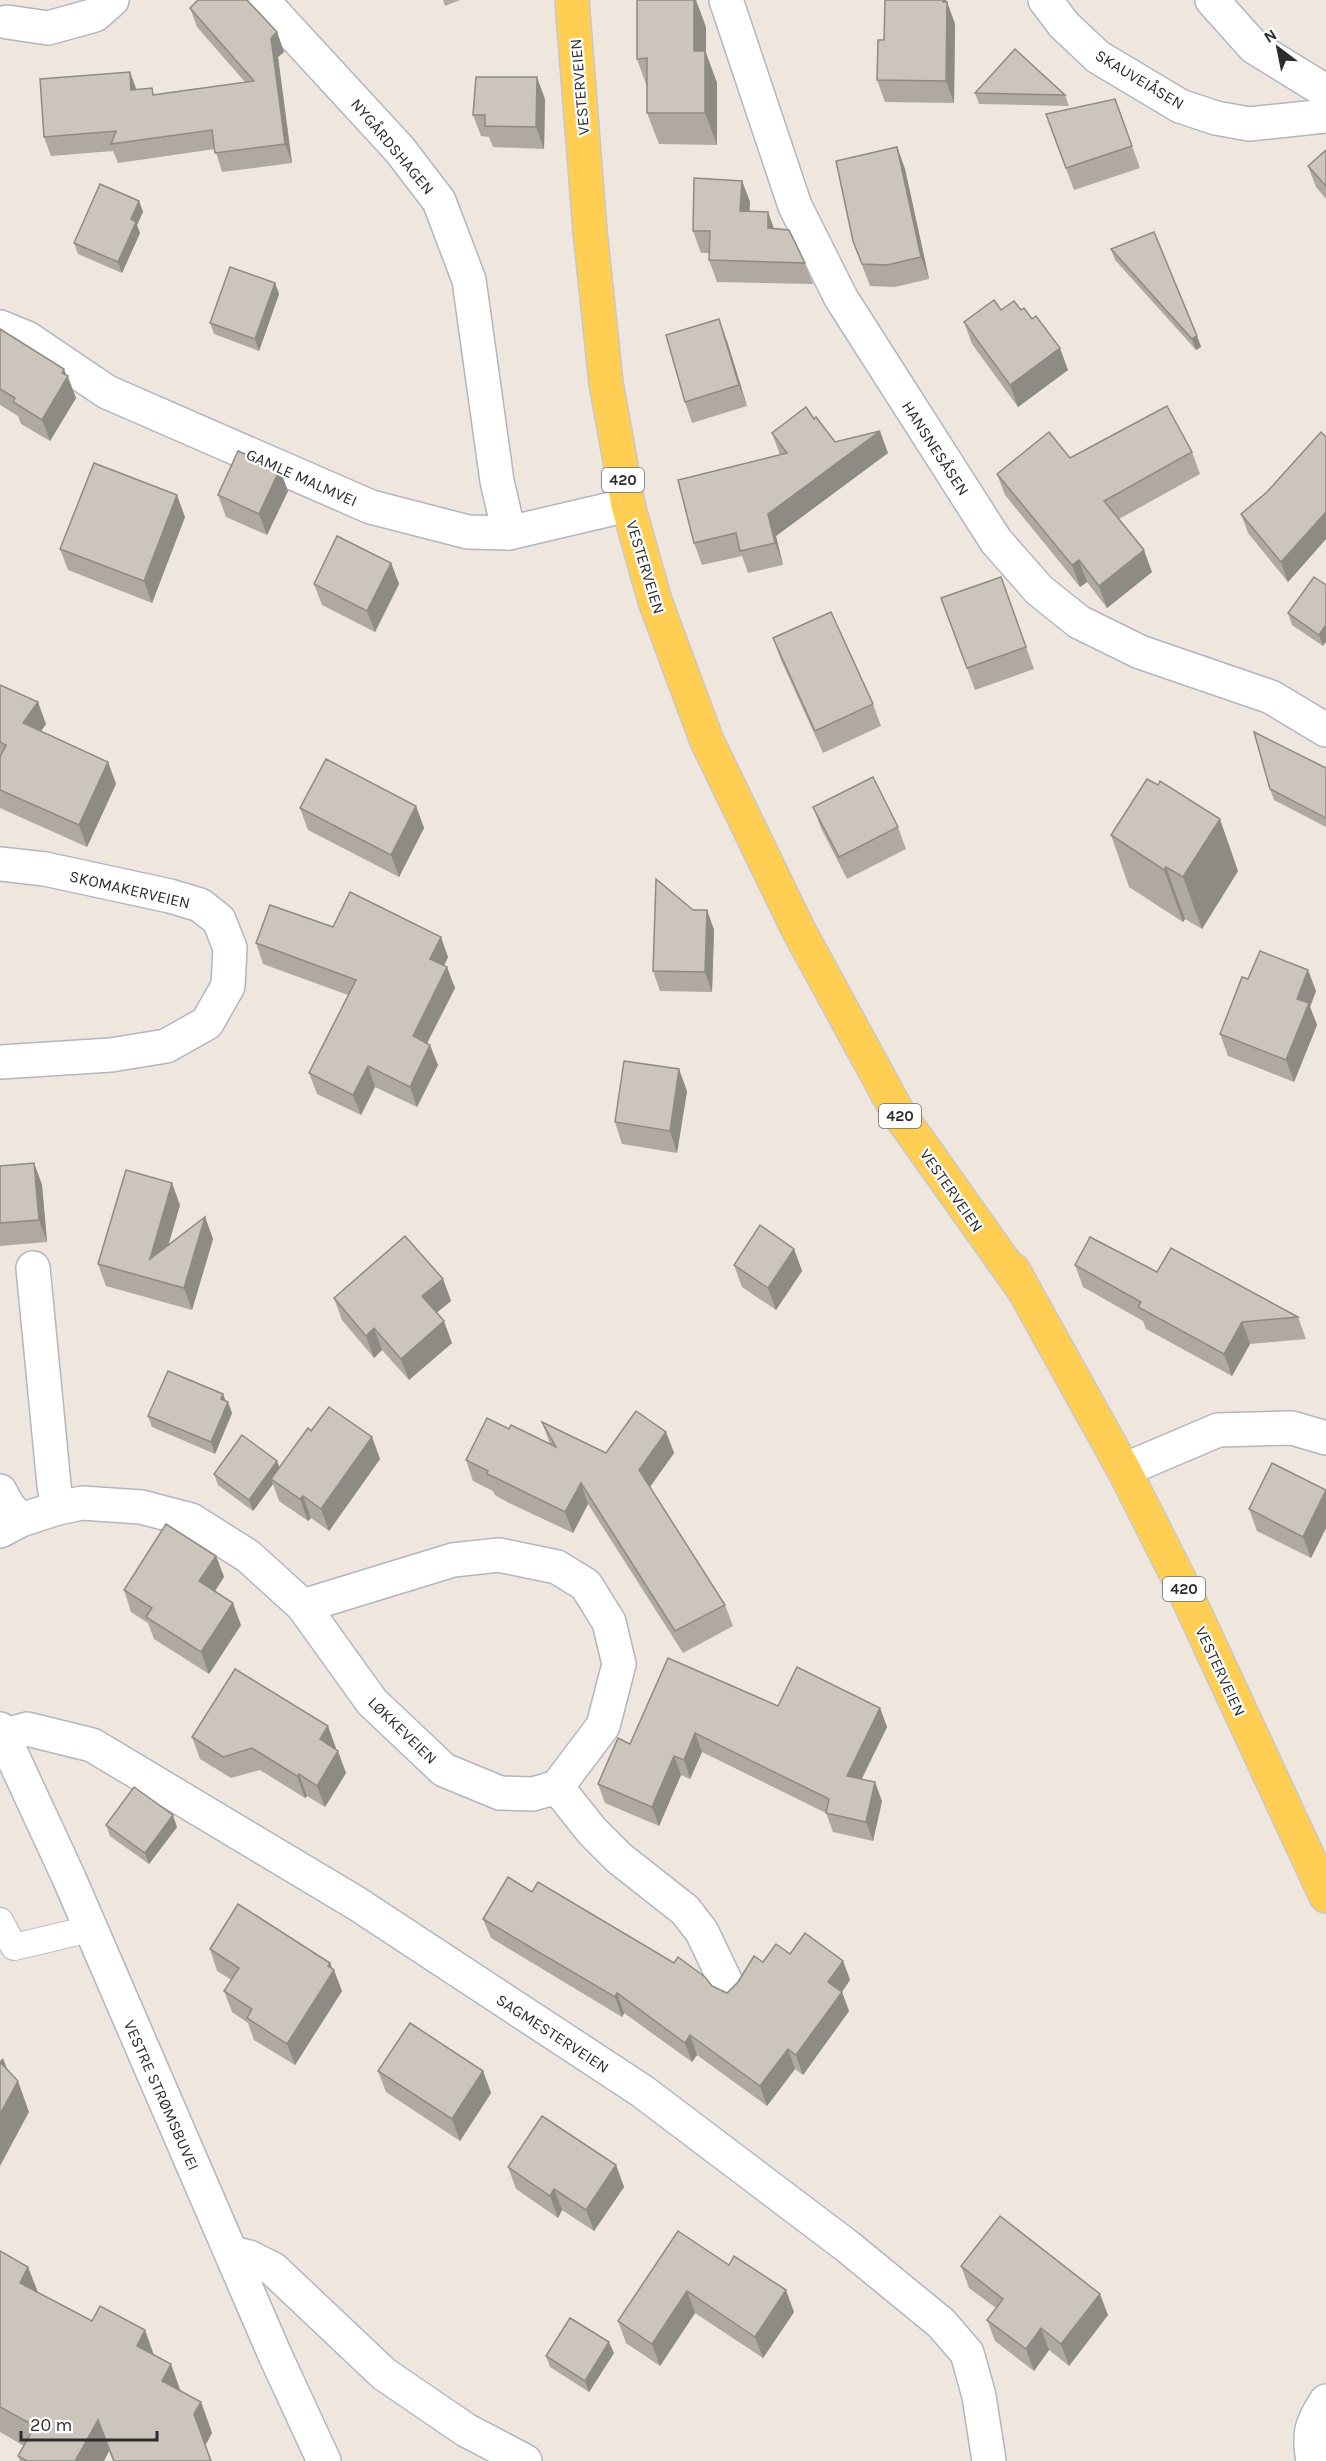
<svg xmlns="http://www.w3.org/2000/svg" width="1326" height="2461" viewBox="0 0 1326 2461" font-family="Karla,sans-serif">
<style>
.lines{fill:none;stroke-linecap:round;stroke-linejoin:round}
.service-casing{stroke:#b2b5c2;stroke-width:28}
.minor-casing{stroke:#b2b5c2;stroke-width:36}
.secondary-casing{stroke:#b2b5c2;stroke-width:36}
.primary-casing{stroke:#c8c8c8;stroke-width:36}
.service{stroke:#fff;stroke-width:26}
.minor{stroke:#fff;stroke-width:33}
.secondary{stroke:#fff;stroke-width:33}
.primary{stroke:#ffce53;stroke-width:33}
.wall{fill:#afa9a2}
.shaded-wall{fill:#8e8a84}
.building{fill:#cbc5bc;stroke:#8e8a84;stroke-width:1.5}
.labels{text-anchor:middle;stroke-width:4.5;stroke-linejoin:round;paint-order:stroke}
.shield{fill:#fff;stroke:#6c6c6c;stroke-width:1.5}
.shield-label{font-size:15px;font-weight:bold;fill:#2d2d2d}
.street-label{font-size:16px;fill:#2d2d2d;stroke:#fff}
</style>
<rect width="100%" height="100%" fill="#efe7de"/>
<g class="lines">
<g class="service-casing">
<polyline id="service" points="0,1921 14,1947 90,1929"/>
</g>
<g class="minor-casing">
<g id="minor">
<polyline points="262,0 400,150 439,201 469,280 497,481 509,533"/>
<polyline points="726,0 795,206 841,298 996,541 1039,590 1079,622 1140,652 1271,697 1326,730"/>
<polyline points="1045,0 1064,25 1098,57 1180,106 1216,118 1249,124 1326,116"/>
<polyline points="1212,0 1254,47 1322,89 1326,94"/>
<polyline points="7,22 48,28 95,15 112,0"/>
<polyline points="0,327 27,338 107,392 371,507 468,532 509,533 628,505"/>
<polyline points="0,864 45,869 170,896 200,905 219,920 230,948 228,986 207,1023 166,1046 111,1055 0,1062"/>
<polyline points="33,1268 54,1485 58,1508"/>
<polyline points="1124,1470 1218,1430 1292,1428 1326,1438"/>
<polyline points="0,1491 8,1506 21,1520"/>
<polyline points="0,1531 21,1520 58,1508 82,1503 141,1507 191,1520 248,1556 303,1606 372,1702 444,1770 500,1793 533,1794 557,1787 603,1726 619,1664 609,1622 586,1585 557,1567 499,1555 453,1560 303,1606"/>
<polyline points="4,1736 27,1729 92,1745 356,1903 642,2091 847,2246 941,2323 967,2353 979,2396 989,2461"/>
<polyline points="557,1787 592,1831 619,1858 685,1910 702,1932 730,1991"/>
<polyline points="232,2253 249,2257 273,2269 384,2374 466,2430 525,2461"/>
<path d="M1313,2461c-5,-27 -2,-37 13,-60"/>
</g>
</g>
<g class="secondary-casing">
<polyline id="secondary" points="0,1729 69,1878 275,2355 324,2461"/>
</g>
<g class="primary-casing">
<g id="primary">
<polyline points="572,0 590,231 606,383 628,505 655,601 707,741 798,929 897,1111 1024,1290"/>
<polyline points="1013,1270 1124,1470 1180,1581 1326,1896"/>
</g>
</g>
<use href="#service" class="service"/>
<use href="#minor" class="minor"/>
<use href="#secondary" class="secondary"/>
<use href="#primary" class="primary"/>
</g>
<g class="wall">
<polygon points="443,0 460,0 445,6"/>
<polygon points="885,0 946,0 955,24 954,103 885,102 877,80 884,40"/>
<polygon points="190,8 277,32 284,52 278,57 292,163 222,172 215,149 118,163 113,151 51,156 44,137 136,90 155,94 245,82 197,27"/>
<polygon points="706,27 706,53 717,83 717,145 659,144 647,113 647,87 637,59"/>
<polygon points="975,93 1065,95 1069,106 979,104"/>
<polygon points="545,99 544,149 493,147 489,137 481,136 473,115"/>
<polygon points="1115,99 1140,168 1074,190 1046,114"/>
<polygon points="897,147 905,169 929,279 895,287 870,286 853,241"/>
<polygon points="1326,150 1326,199 1316,187 1308,166"/>
<polygon points="742,181 750,202 749,212 774,229 805,263 813,284 717,282 709,260 709,253 701,253 693,231"/>
<polygon points="139,201 143,212 137,225 140,233 122,273 78,254 74,243"/>
<polygon points="1111,249 1197,336 1201,347 1196,350 1115,260"/>
<polygon points="275,283 279,294 259,351 214,334 210,323"/>
<polygon points="1001,310 1021,310 1032,319 1068,370 1018,407 972,344 964,322"/>
<polygon points="0,329 68,376 76,398 50,441 21,424 18,416 0,405"/>
<polygon points="727,341 747,406 692,423 685,402"/>
<polygon points="814,419 835,442 888,453 776,536 783,565 748,573 742,556 702,565 694,543 780,455 772,433"/>
<polygon points="1326,437 1326,539 1288,582 1248,533 1241,514 1267,492"/>
<polygon points="1192,452 1200,474 1119,519 1152,572 1107,608 1087,582 1080,587 1005,495 997,474 1070,458"/>
<polygon points="288,491 267,535 226,517 218,495"/>
<polygon points="185,517 152,603 68,570 60,549"/>
<polygon points="391,563 399,584 375,632 322,605 314,584"/>
<polygon points="1001,577 1034,669 975,690 941,598"/>
<polygon points="1314,577 1323,646 1292,625 1288,613"/>
<polygon points="773,638 873,704 881,726 823,753 781,660"/>
<polygon points="0,685 46,724 41,731 108,762 116,784 87,847 0,808"/>
<polygon points="1326,768 1326,827 1274,800 1270,789"/>
<polygon points="1158,785 1238,871 1202,929 1185,919 1183,922 1129,887 1111,835"/>
<polygon points="416,806 424,828 399,877 308,830 300,808"/>
<polygon points="813,807 898,827 906,849 847,879 821,828"/>
<polygon points="693,910 707,910 714,930 712,992 660,991 653,971"/>
<polygon points="333,927 448,957 444,966 455,988 427,1043 438,1065 417,1107 375,1087 361,1115 317,1094 309,1073 348,995 263,964 256,943"/>
<polygon points="1248,979 1316,991 1310,1007 1317,1025 1294,1082 1228,1056 1220,1034"/>
<polygon points="687,1091 677,1153 622,1144 615,1122"/>
<polygon points="34,1163 42,1185 47,1242 0,1246 0,1166"/>
<polygon points="180,1205 168,1245 205,1217 213,1239 192,1310 106,1286 98,1264"/>
<polygon points="794,1249 802,1271 776,1310 742,1287 734,1265"/>
<polygon points="1075,1265 1157,1272 1298,1317 1306,1339 1250,1344 1232,1376 1146,1329 1143,1321 1083,1287"/>
<polygon points="443,1279 451,1301 436,1313 452,1343 409,1380 382,1350 374,1358 342,1320 334,1298"/>
<polygon points="226,1401 232,1413 215,1454 152,1427 148,1416"/>
<polygon points="542,1422 606,1453 666,1432 674,1453 650,1487 725,1605 733,1626 683,1653 588,1504 573,1533 507,1502 495,1495 493,1491 473,1481 466,1460 550,1444"/>
<polygon points="311,1431 372,1437 380,1459 329,1531 311,1518 308,1521 279,1501 273,1484 253,1511 218,1485 214,1474 277,1461 280,1468"/>
<polygon points="1326,1490 1326,1528 1311,1558 1257,1531 1249,1509"/>
<polygon points="216,1556 224,1577 215,1591 241,1625 209,1674 154,1639 148,1623 131,1612 124,1590"/>
<polygon points="778,1706 880,1708 887,1727 861,1779 882,1801 873,1841 833,1832 826,1813 702,1752 690,1779 681,1775 659,1826 605,1803 598,1784 630,1744"/>
<polygon points="192,1737 336,1748 335,1749 346,1773 325,1807 307,1796 305,1798 260,1770 231,1778 200,1759"/>
<polygon points="106,1825 177,1827 149,1864 110,1836"/>
<polygon points="532,1892 712,1986 727,1993 763,1962 790,1954 843,1961 850,1980 842,1992 849,2011 803,2075 795,2069 767,2106 697,2055 692,2062 624,2013 622,2017 491,1938 483,1919"/>
<polygon points="210,1949 330,1963 342,1991 295,2065 254,2040 248,2023 232,2012 224,1991 232,1980 217,1971"/>
<polygon points="378,2071 483,2071 491,2093 460,2141 386,2092"/>
<polygon points="616,2165 624,2187 594,2231 562,2210 558,2218 516,2189 508,2167"/>
<polygon points="678,2231 794,2312 763,2358 695,2313 660,2366 626,2343 618,2321"/>
<polygon points="0,2251 28,2267 38,2292 92,2321 145,2330 154,2355 181,2391 201,2402 212,2433 205,2445 211,2461 113,2461 109,2451 104,2461 20,2461 18,2456 24,2446 0,2432"/>
<polygon points="961,2266 1108,2315 1069,2366 1049,2350 1034,2371 995,2341 987,2320 996,2308 969,2288"/>
<polygon points="614,2353 589,2392 550,2367 546,2356"/>
</g>
<g class="shaded-wall">
<polygon points="694,0 696,0 706,27 706,53 717,83 717,145 705,113 694,51"/>
<polygon points="943,0 946,0 947,4 947,2 955,24 954,103 946,81"/>
<polygon points="277,32 284,52 278,57 292,163 285,144 271,38"/>
<polygon points="130,72 137,91 131,90"/>
<polygon points="537,77 545,99 544,149 536,127"/>
<polygon points="897,147 905,169 929,279 921,257"/>
<polygon points="742,181 750,202 748,233 740,211"/>
<polygon points="139,201 143,212 137,225 140,233 122,273 118,262 131,219"/>
<polygon points="768,212 776,234 768,228"/>
<polygon points="275,283 279,294 259,351 255,339"/>
<polygon points="719,319 727,341 747,406 739,385"/>
<polygon points="1197,336 1201,347 1196,350 1192,339"/>
<polygon points="1060,348 1068,370 1018,407 1010,385"/>
<polygon points="64,369 76,398 50,441 42,420 62,373"/>
<polygon points="880,431 888,453 776,536 783,565 775,543 768,514"/>
<polygon points="280,469 288,491 267,535 259,514"/>
<polygon points="177,495 185,517 152,603 144,581"/>
<polygon points="1326,512 1326,539 1288,582 1281,562"/>
<polygon points="1144,550 1152,572 1107,608 1099,586"/>
<polygon points="1079,560 1087,582 1080,587 1072,565"/>
<polygon points="391,563 399,584 375,632 367,611"/>
<polygon points="1326,625 1326,642 1323,646 1319,635"/>
<polygon points="38,702 46,724 31,745 23,723"/>
<polygon points="108,762 116,784 87,847 79,825"/>
<polygon points="416,806 424,828 399,877 391,855"/>
<polygon points="1220,819 1238,871 1202,929 1183,877"/>
<polygon points="1166,867 1185,919 1183,922 1164,870"/>
<polygon points="707,910 714,930 712,992 705,972"/>
<polygon points="441,937 448,957 437,979 430,959"/>
<polygon points="447,967 455,988 420,1057 413,1036"/>
<polygon points="1308,970 1316,991 1310,1007 1317,1025 1294,1082 1286,1060 1297,999"/>
<polygon points="430,1045 438,1065 417,1107 410,1087"/>
<polygon points="368,1066 375,1087 361,1115 353,1095"/>
<polygon points="679,1069 687,1091 677,1153 670,1131"/>
<polygon points="34,1163 42,1185 47,1242 39,1220"/>
<polygon points="172,1183 180,1205 158,1281 150,1259"/>
<polygon points="205,1217 213,1239 192,1310 184,1288"/>
<polygon points="794,1249 802,1271 776,1310 768,1288"/>
<polygon points="443,1279 451,1301 430,1318 422,1296"/>
<polygon points="444,1321 452,1343 409,1380 401,1359"/>
<polygon points="1242,1322 1250,1344 1232,1376 1224,1354"/>
<polygon points="374,1328 382,1350 374,1358 366,1336"/>
<polygon points="223,1394 227,1404 228,1402 232,1413 215,1454 211,1442 221,1399"/>
<polygon points="666,1432 674,1453 647,1491 639,1470"/>
<polygon points="372,1437 380,1459 329,1531 321,1509"/>
<polygon points="277,1461 281,1472 271,1479 273,1484 253,1511 249,1500"/>
<polygon points="581,1483 588,1504 573,1533 565,1512"/>
<polygon points="1326,1491 1326,1528 1311,1558 1303,1537"/>
<polygon points="303,1496 311,1518 308,1521 300,1499"/>
<polygon points="216,1556 224,1577 207,1603 199,1581"/>
<polygon points="233,1603 241,1625 209,1674 201,1652"/>
<polygon points="880,1708 887,1727 854,1795 847,1776"/>
<polygon points="328,1726 336,1748 328,1761 320,1739"/>
<polygon points="695,1733 702,1752 690,1779 684,1760"/>
<polygon points="338,1751 346,1773 325,1807 317,1786"/>
<polygon points="674,1756 681,1775 659,1826 652,1807"/>
<polygon points="299,1774 307,1796 305,1798 297,1776"/>
<polygon points="875,1782 882,1801 873,1841 866,1822"/>
<polygon points="173,1815 177,1827 149,1864 145,1853"/>
<polygon points="843,1961 850,1980 836,2000 842,1992 849,2011 803,2075 796,2055 828,1982"/>
<polygon points="330,1963 333,1971 334,1970 342,1991 295,2065 287,2044"/>
<polygon points="617,1993 624,2013 622,2017 615,1997"/>
<polygon points="690,2035 697,2055 692,2062 685,2043"/>
<polygon points="788,2049 795,2069 767,2106 760,2086"/>
<polygon points="3,2058 14,2088 18,2081 29,2112 0,2166 0,2061"/>
<polygon points="483,2071 491,2093 460,2141 452,2119"/>
<polygon points="616,2165 624,2187 594,2231 586,2210"/>
<polygon points="554,2189 562,2210 558,2218 550,2196"/>
<polygon points="28,2267 40,2298 20,2283"/>
<polygon points="786,2290 794,2312 763,2358 755,2337"/>
<polygon points="687,2291 695,2313 660,2366 652,2344"/>
<polygon points="1100,2294 1108,2315 1069,2366 1061,2344"/>
<polygon points="1041,2328 1049,2350 1034,2371 1026,2349"/>
<polygon points="145,2330 156,2362 137,2346"/>
<polygon points="609,2342 614,2353 589,2392 585,2381"/>
<polygon points="171,2364 182,2395 162,2381"/>
<polygon points="201,2402 212,2433 205,2446 194,2414"/>
<polygon points="98,2420 109,2451 104,2461 75,2461"/>
</g>
<g class="building">
<polygon points="198,0 247,0 277,32 271,38 285,144 215,153 212,130 111,144 116,131 44,137 40,79 130,72 131,90 152,88 153,95 254,81 190,8"/>
<polygon points="637,0 694,0 694,51 705,51 705,113 647,113 647,58 637,59"/>
<polygon points="885,0 943,0 943,2 947,2 946,81 877,80 878,40 884,40"/>
<polygon points="1015,49 1065,95 975,93"/>
<polygon points="476,77 537,77 536,127 485,126 485,115 473,115"/>
<polygon points="1115,99 1132,146 1066,168 1046,114"/>
<polygon points="897,147 921,257 887,265 862,264 853,241 836,161"/>
<polygon points="1326,150 1326,186 1308,166"/>
<polygon points="694,178 742,181 740,211 768,212 768,228 789,230 805,263 709,260 710,231 693,231"/>
<polygon points="100,184 139,201 131,219 136,222 118,262 74,243"/>
<polygon points="1154,232 1197,336 1192,339 1111,249"/>
<polygon points="230,267 275,283 255,339 210,323"/>
<polygon points="994,300 1001,310 1014,301 1021,310 1024,308 1032,319 1036,316 1060,348 1010,385 964,322"/>
<polygon points="719,319 739,385 685,402 666,335"/>
<polygon points="0,329 64,369 62,373 68,376 42,420 13,402 15,398 0,389"/>
<polygon points="1167,406 1192,452 1104,501 1144,550 1099,586 1079,560 1072,565 997,474 1049,432 1070,458"/>
<polygon points="806,407 814,419 816,417 835,442 880,431 768,514 775,543 740,551 736,533 694,543 678,480 787,453 772,433"/>
<polygon points="1321,432 1326,437 1326,512 1281,562 1241,514 1267,492"/>
<polygon points="238,451 280,469 259,514 218,495"/>
<polygon points="94,463 177,495 144,581 60,549"/>
<polygon points="337,536 391,563 367,611 314,584"/>
<polygon points="1001,577 1026,647 967,668 941,598"/>
<polygon points="1314,577 1326,585 1326,625 1319,635 1288,613"/>
<polygon points="831,612 873,704 815,731 773,638"/>
<polygon points="0,685 38,702 23,723 108,762 79,825 0,790 0,757 6,745 0,742"/>
<polygon points="1254,732 1326,768 1326,818 1270,789"/>
<polygon points="326,759 416,806 391,855 300,808"/>
<polygon points="873,777 898,827 839,857 813,807"/>
<polygon points="1147,779 1158,785 1160,781 1220,819 1183,877 1166,867 1164,870 1111,835"/>
<polygon points="656,879 693,910 707,910 705,972 653,971"/>
<polygon points="350,892 441,937 430,959 447,967 413,1036 430,1045 410,1087 368,1066 353,1095 309,1073 356,980 256,943 270,905 333,927"/>
<polygon points="1260,951 1308,970 1297,999 1309,1003 1286,1060 1220,1034 1242,977 1248,979"/>
<polygon points="624,1061 679,1069 670,1131 615,1122"/>
<polygon points="34,1163 39,1220 0,1223 0,1166"/>
<polygon points="126,1170 172,1183 150,1259 205,1217 184,1288 98,1264"/>
<polygon points="760,1225 794,1249 768,1288 734,1265"/>
<polygon points="405,1236 443,1279 422,1296 444,1321 401,1359 374,1328 366,1336 334,1298"/>
<polygon points="1090,1237 1157,1272 1171,1248 1298,1317 1242,1322 1224,1354 1138,1307 1141,1302 1075,1265"/>
<polygon points="168,1371 223,1394 221,1399 228,1402 211,1442 148,1416"/>
<polygon points="329,1407 372,1437 321,1509 303,1496 300,1499 271,1479 308,1428 311,1431"/>
<polygon points="636,1411 666,1432 639,1470 725,1605 675,1631 581,1483 565,1512 500,1480 487,1474 488,1471 466,1460 487,1418 509,1429 511,1425 556,1447 542,1422 606,1453"/>
<polygon points="242,1435 277,1461 249,1500 214,1474"/>
<polygon points="1272,1463 1326,1490 1303,1537 1249,1509"/>
<polygon points="166,1524 216,1556 199,1581 233,1603 201,1652 146,1617 152,1608 124,1590"/>
<polygon points="668,1658 778,1706 797,1667 880,1708 847,1776 875,1782 866,1822 826,1813 829,1799 695,1733 684,1760 674,1756 652,1807 598,1784 618,1738 630,1744"/>
<polygon points="235,1669 328,1726 320,1739 338,1751 317,1786 299,1774 297,1776 252,1748 223,1757 192,1737"/>
<polygon points="134,1787 173,1815 145,1853 106,1825"/>
<polygon points="508,1877 532,1892 538,1882 674,1963 678,1957 705,1977 712,1986 727,1993 738,1982 754,1956 763,1962 776,1944 790,1954 805,1933 843,1961 828,1982 842,1992 796,2055 788,2049 760,2086 690,2035 685,2043 617,1993 615,1997 483,1919"/>
<polygon points="238,1904 330,1963 328,1966 334,1970 287,2044 247,2018 252,2009 224,1991 239,1968 210,1949"/>
<polygon points="410,2023 483,2071 452,2119 378,2071"/>
<polygon points="0,2062 18,2081 0,2114"/>
<polygon points="542,2116 616,2165 586,2210 554,2189 550,2196 508,2167"/>
<polygon points="1000,2216 1100,2294 1061,2344 1041,2328 1026,2349 987,2320 1003,2299 961,2266"/>
<polygon points="678,2231 729,2265 734,2256 786,2290 755,2337 687,2291 652,2344 618,2321"/>
<polygon points="0,2251 28,2267 20,2283 92,2321 100,2306 145,2330 137,2346 171,2364 162,2381 201,2402 194,2414 211,2461 114,2461 98,2420 75,2461 27,2461 18,2456 35,2426 0,2407"/>
<polygon points="570,2318 609,2342 585,2381 546,2356"/>
</g>
<g class="labels">
<g class="shield">
<rect x="602" y="468" width="42" height="24" rx="4.5"/>
<rect x="879" y="1104" width="42" height="24" rx="4.5"/>
<rect x="1163" y="1577" width="42" height="24" rx="4.5"/>
</g>
<g class="shield-label">
<text x="623" y="485">420</text>
<text x="900" y="1121">420</text>
<text x="1184" y="1594">420</text>
</g>
<g class="street-label">
<text transform="translate(1140 79) rotate(31)" y="6">SKAUVEIÅSEN</text>
<text transform="translate(579 87) rotate(-95)" y="6">VESTERVEIEN</text>
<text transform="translate(393 146) rotate(50)" y="6">NYGÅRDSHAGEN</text>
<text transform="translate(936 448) rotate(57)" y="6">HANSNESÅSEN</text>
<text transform="translate(302 477) rotate(24)" y="6">GAMLE MALMVEI</text>
<text transform="translate(646 567) rotate(73)" y="6">VESTERVEIEN</text>
<text transform="translate(130 889) rotate(13)" y="6">SKOMAKERVEIEN</text>
<text transform="translate(952 1190) rotate(55)" y="6">VESTERVEIEN</text>
<text transform="translate(1221 1671) rotate(65)" y="6">VESTERVEIEN</text>
<text transform="translate(403 1730) rotate(44)" y="6">LØKKEVEIEN</text>
<text transform="translate(553 2033) rotate(33)" y="6">SAGMESTERVEIEN</text>
<text transform="translate(162 2095) rotate(66)" y="6">VESTRE STRØMSBUVEI</text>
</g>
</g>
<g transform="translate(1278 48) rotate(328)" stroke="#ffffff" stroke-width="4.5" paint-order="stroke">
<path d="M0-4.5L10 22L0 15L-10 22Z" fill="#2d2d2d"/>
<text y="-9" font-size="16" font-weight="bold" text-anchor="middle" fill="#2d2d2d">N</text>
</g>
<path d="M21 2431v9h136v-9" fill="none" stroke="#2d2d2d" stroke-width="3"/>
<text x="30" y="2431" font-size="18" fill="#2d2d2d" stroke="#ffffff" stroke-width="4.5" paint-order="stroke">20 m</text>
</svg>
